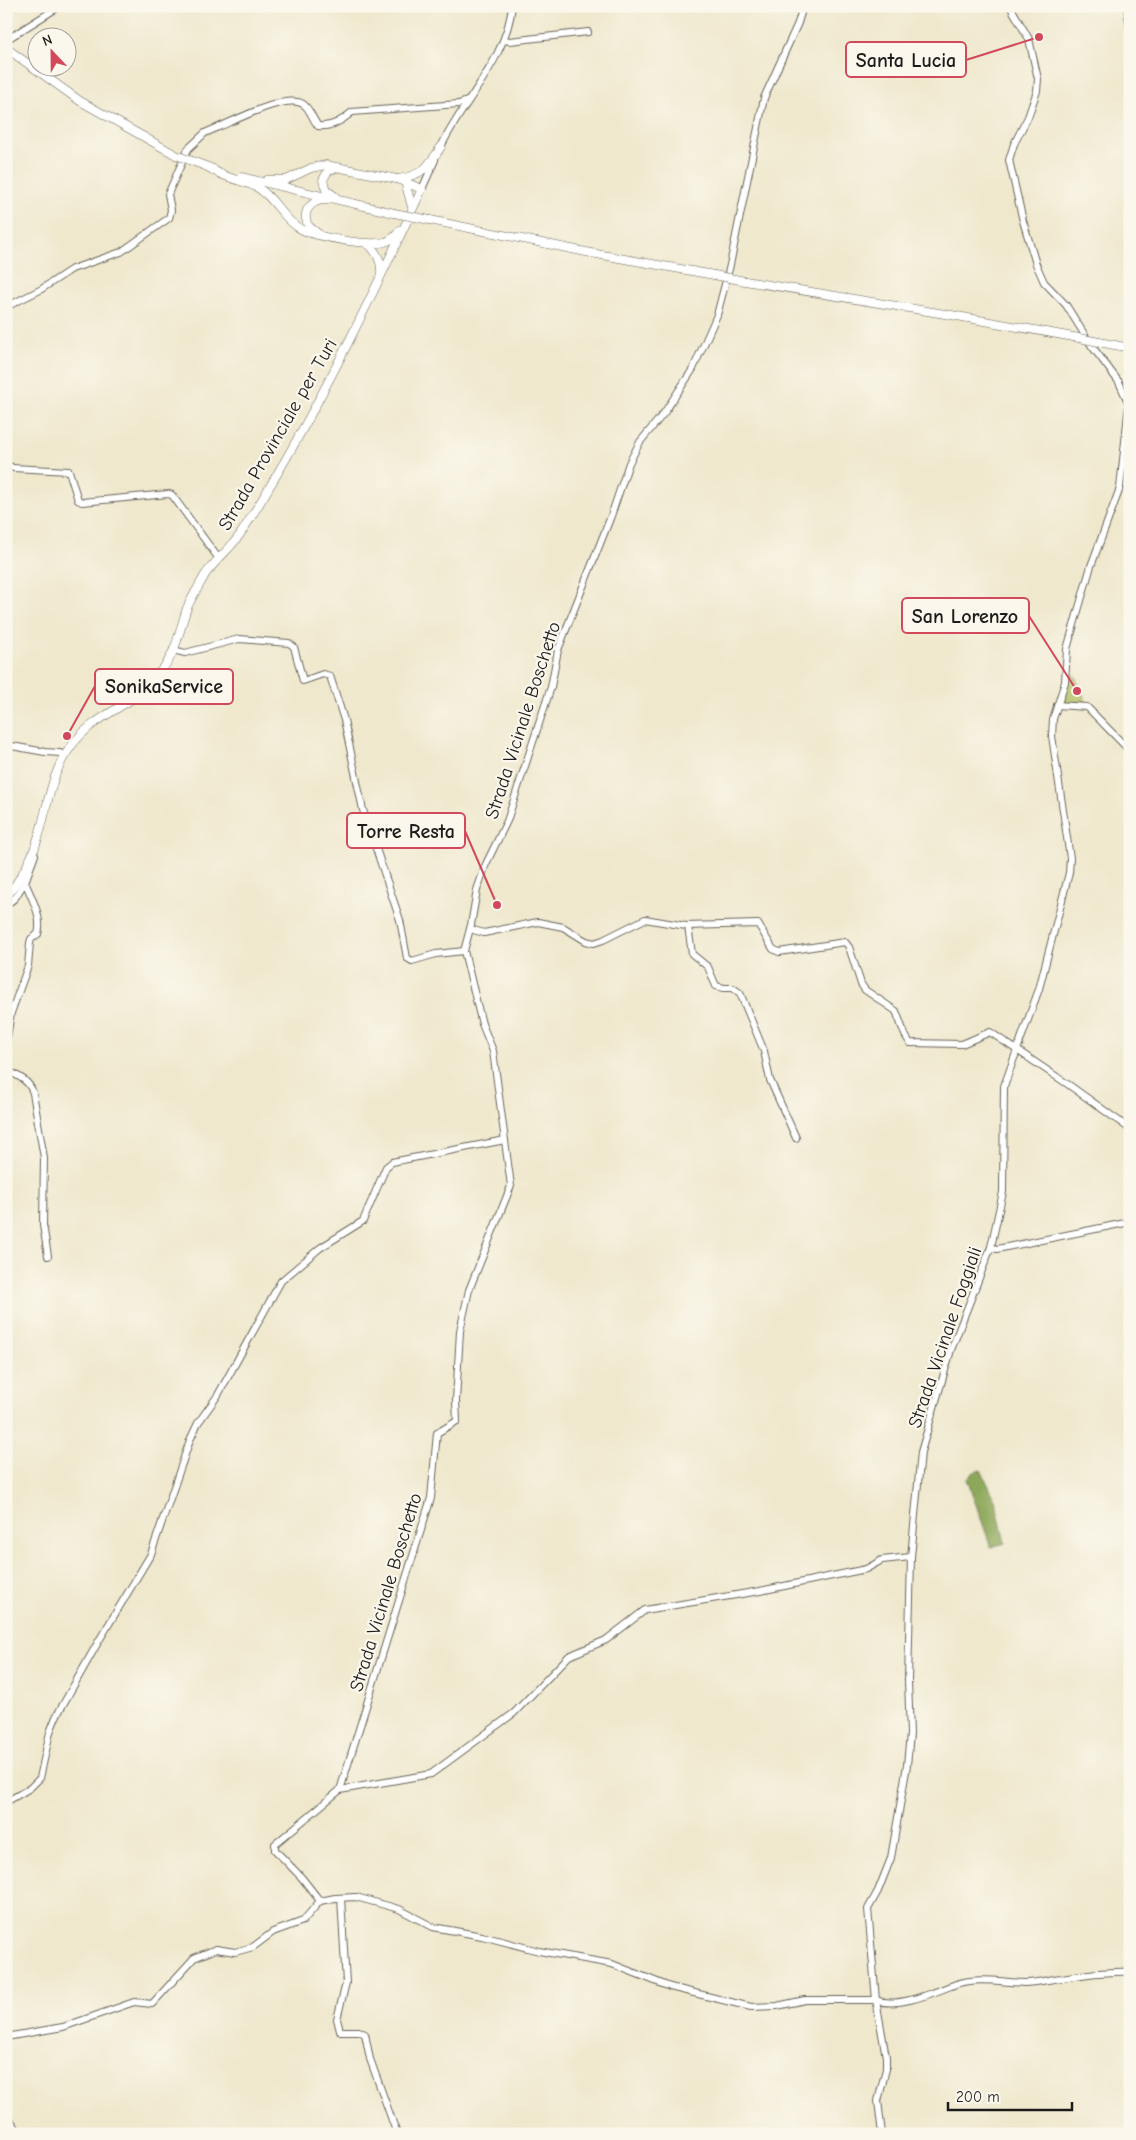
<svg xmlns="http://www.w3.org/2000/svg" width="1136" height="2140" viewBox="0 0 1136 2140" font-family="'Comic Neue',sans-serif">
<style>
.green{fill:#b2c265;stroke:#676f40}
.forest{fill:#8da85a;stroke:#54623b}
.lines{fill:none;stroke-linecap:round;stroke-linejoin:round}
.minor-casing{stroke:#66635a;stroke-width:8}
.major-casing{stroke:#66635a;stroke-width:9}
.minor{stroke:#fff;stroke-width:6}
.major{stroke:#fff;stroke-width:8}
.major-bridge-casing{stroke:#66635a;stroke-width:9;stroke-linecap:butt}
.major-bridge{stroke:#fff;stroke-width:8}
.labels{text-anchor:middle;stroke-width:4.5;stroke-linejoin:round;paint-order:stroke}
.street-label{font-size:19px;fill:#1c1c1c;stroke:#fbf7ec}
.leader{fill:none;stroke:#d1495b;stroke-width:2}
.callout-dot{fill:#d1495b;stroke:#fbf7ec;stroke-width:2}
.callout{fill:#fbf7ec;stroke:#d1495b;stroke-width:2}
.callout-label{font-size:20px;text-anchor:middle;font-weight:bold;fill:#1c1c1c}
</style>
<rect width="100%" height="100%" fill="#fbf7ec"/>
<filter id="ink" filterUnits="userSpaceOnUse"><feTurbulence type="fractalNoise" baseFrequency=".02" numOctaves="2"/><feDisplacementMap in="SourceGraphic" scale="10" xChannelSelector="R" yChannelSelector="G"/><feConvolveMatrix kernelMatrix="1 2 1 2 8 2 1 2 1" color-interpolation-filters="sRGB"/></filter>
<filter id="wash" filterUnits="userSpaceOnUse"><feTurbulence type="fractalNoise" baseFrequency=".0096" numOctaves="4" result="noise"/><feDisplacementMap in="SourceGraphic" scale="20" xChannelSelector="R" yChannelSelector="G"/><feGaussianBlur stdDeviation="1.12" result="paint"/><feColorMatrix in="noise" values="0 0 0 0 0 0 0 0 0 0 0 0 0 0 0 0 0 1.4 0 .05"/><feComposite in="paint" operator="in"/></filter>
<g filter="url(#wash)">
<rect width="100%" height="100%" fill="#efe8cd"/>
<polygon class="green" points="1074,675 1086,702 1066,704 1062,702 1068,677"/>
<polygon class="forest" points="981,1470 995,1499 1005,1543 991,1547 967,1479 974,1472"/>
</g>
<g filter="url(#ink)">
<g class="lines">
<g class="minor-casing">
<g id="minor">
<polyline points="1127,6 1130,33"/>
<polyline points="6,40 60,6"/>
<polyline points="504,40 510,41 588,32"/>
<path d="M439,151c22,-49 67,-89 73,-145"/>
<polyline points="422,189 435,160"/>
<path d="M6,307l34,-17 32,-21 49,-17 48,-34 2,-8 -3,-16 20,-45 17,-16 9,-4c19,-7 71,-36 89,-25 6,3 10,16 15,22 13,2 25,-6 34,-14l107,-8 8,-3"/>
<polyline points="6,464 13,468 69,471 78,500 82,502 168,494 172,495 219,559"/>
<polyline points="173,650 185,653 239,639 289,643 294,647 303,681 323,674 330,676 344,720 363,810 400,920 407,958 412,961 436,954 464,951"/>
<polyline points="1057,705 1087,707 1130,751"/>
<polyline points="6,745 45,752 60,753"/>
<polyline points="25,882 35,855"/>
<path d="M6,905l9,-7 10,-16c6,15 18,35 13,52l-7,5 -1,4 -2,23 -17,47 -5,30"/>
<polyline points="688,926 692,954 708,967 716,986 724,988 733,988 740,993 764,1051 770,1080 796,1138"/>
<polyline points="470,929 484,933 538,922 563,927 586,941 594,943 603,940 645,919 686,926 758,924 773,949 779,952 845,942 849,947 861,984 865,990 896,1011 905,1035 910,1043 962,1044 990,1032 1069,1085 1130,1129"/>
<path d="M6,1070c12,6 23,10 27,23l11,65 -1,67 5,31"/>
<polyline points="991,1247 997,1249 1130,1222"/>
<polyline points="340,1790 431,1498 437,1433 457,1421 456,1401 460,1331 469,1290 511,1186 493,1051 482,1024 464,951 471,925 477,890 486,864 507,821 551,687 558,650 611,516 629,463 640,442 664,413 693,369 717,315 730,265 764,98 798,23 803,6"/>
<polyline points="6,1802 30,1788 40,1778 50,1732 56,1717 97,1644 151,1554 190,1440 198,1423 218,1395 281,1281 320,1248 363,1221 386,1167 392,1162 505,1140"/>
<polyline points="341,1898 346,1983 337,2019 340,2031 359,2031 365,2034 370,2059 397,2134"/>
<polyline points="320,1901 302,1878 275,1850 275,1844 340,1790 431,1774 514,1713 569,1656 606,1640 645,1610 760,1591 866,1569 882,1560 911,1557"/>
<path d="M6,2037l57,-10 71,-25 18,2 42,-46 22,-9 19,3 18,-5 20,-15 30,-11 17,-20 15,-3 21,-1 43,12 34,18 49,9 57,15 73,13 58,23 81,20 26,-1 28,-6h71c21,9 59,-8 80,-16 23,-7 45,-2 68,-1 12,0 26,-4 38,-5 23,-4 44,-7 68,-6"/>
<polyline points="6,2114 20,2134"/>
<polyline points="882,2134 878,2101 886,2069 886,2057 876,2000 868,1909 878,1891 891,1858 907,1765 910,1734 908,1681 911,1557 921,1452 951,1350 991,1247 1003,1192 1004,1086 1039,989 1069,873 1070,858 1052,736 1053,719 1065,682 1067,649 1091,566 1120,488 1129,404 1119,382 1091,345 1066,305 1044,282 1036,264 1023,221 1009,160 1014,144 1028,117 1037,91 1038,79 1029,39 1010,6"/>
</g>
</g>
<g class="major-casing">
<g id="major">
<polyline points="6,48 80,101 176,155"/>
<polyline points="192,161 213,169"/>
<path d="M208,167c15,11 34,13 50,21 17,10 24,30 41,40 14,9 70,18 86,14 7,-2 11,-6 15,-12"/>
<polyline points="241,177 394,213"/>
<path d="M397,179c25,-3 31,-12 44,-32"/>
<polyline points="267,180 286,180 311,168 326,165 397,179 422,189"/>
<polyline points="405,182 412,207"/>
<polyline points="336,197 326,190 323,180 328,171 337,168"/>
<polyline points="430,220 591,253 714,275"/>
<path d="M319,234c-4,-3 -10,-6 -12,-11 -5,-14 7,-24 20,-23"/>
<path d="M368,244c9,8 14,18 13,30"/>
<polyline points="745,281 957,316 1079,338"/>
<polyline points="1099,342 1130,348"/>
<path d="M6,897c14,-17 26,-38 32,-59 10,-30 12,-64 32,-90 17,-25 42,-35 65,-51 11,-8 21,-20 29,-30 13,-17 16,-39 23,-59 5,-11 12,-22 18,-33 11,-16 28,-28 38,-45 69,-108 125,-225 179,-341"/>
</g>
</g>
<use href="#minor" class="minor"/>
<use href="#major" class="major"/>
<g class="major-bridge-casing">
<g id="major-bridge">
<polyline points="176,155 192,161"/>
<polyline points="394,213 430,220"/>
<polyline points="714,275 745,281"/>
<polyline points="1079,338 1099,342"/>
</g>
</g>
<use href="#major-bridge" class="major-bridge"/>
</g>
</g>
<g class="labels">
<g class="street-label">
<text transform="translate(277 434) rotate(-60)" y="7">Strada Provinciale per Turi</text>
<text transform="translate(522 720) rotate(-72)" y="7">Strada Vicinale Boschetto</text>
<text transform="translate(944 1337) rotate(-71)" y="7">Strada Vicinale Foggiali</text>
<text transform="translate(385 1592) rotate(-73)" y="7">Strada Vicinale Boschetto</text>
</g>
</g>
<path class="leader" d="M1039 37L966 60M1077 691L1029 616M67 736L95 686M497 905L465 831"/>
<g class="callout-dot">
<circle cx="1039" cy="37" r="5"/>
<circle cx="1077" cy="691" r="5"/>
<circle cx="67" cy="736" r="5"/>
<circle cx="497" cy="905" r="5"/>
</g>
<g class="callout">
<rect x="846" y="42" width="120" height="35" rx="5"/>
<rect x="902" y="598" width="127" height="35" rx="5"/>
<rect x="95" y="669" width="138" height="35" rx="5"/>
<rect x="347" y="813" width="118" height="35" rx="5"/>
</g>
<g class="callout-label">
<text x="906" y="67">Santa Lucia</text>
<text x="965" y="623">San Lorenzo</text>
<text x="164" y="693">SonikaService</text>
<text x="406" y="838">Torre Resta</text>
</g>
<rect width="1136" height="2140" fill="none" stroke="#fbf7ec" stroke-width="25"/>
<g transform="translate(52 52) rotate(338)"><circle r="24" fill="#fbf7ec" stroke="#a29f99"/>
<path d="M0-4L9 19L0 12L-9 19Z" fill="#d1495b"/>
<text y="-8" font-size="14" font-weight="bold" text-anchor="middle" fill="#1c1c1c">N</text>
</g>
<path d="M948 2102v8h124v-8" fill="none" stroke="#1c1c1c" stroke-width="2.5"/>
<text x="956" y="2102" font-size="15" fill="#1c1c1c" stroke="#fbf7ec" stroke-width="4" paint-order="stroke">200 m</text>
</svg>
